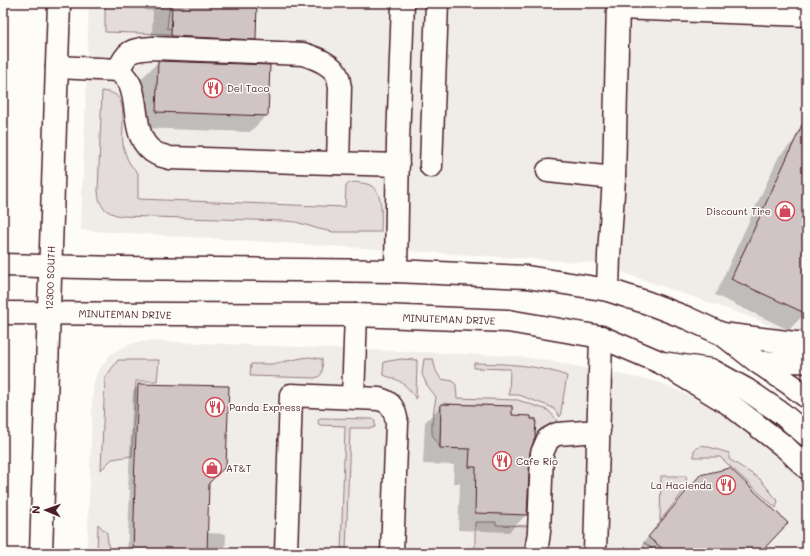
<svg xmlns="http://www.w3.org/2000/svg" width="810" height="556" viewBox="0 0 810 556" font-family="Mali,sans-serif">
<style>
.built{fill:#f0ece8}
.green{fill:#e3dcda;stroke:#967e82}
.shadow{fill:#0003}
.building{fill:#d0c5c4;stroke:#4a1f2b}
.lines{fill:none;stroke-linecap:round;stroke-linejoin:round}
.minor-casing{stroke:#4a1f2b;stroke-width:25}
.major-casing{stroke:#4a1f2b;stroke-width:25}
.minor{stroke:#fdfcf7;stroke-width:22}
.major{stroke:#fdfcf7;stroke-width:22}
.labels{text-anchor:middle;stroke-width:3;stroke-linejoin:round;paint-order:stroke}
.poi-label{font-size:10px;fill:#4a1f2b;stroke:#fdfcf7;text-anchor:start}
.street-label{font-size:10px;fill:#4a1f2b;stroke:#fdfcf7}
</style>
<rect width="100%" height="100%" fill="#fdfcf7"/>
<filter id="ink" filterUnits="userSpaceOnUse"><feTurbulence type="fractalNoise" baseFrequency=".025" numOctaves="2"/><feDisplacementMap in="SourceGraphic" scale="8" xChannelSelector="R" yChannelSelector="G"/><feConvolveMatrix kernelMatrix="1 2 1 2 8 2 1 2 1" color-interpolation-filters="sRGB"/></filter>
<g filter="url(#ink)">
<g class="built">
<polygon points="89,3 807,3 807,333 798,334 775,328 753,318 596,263 81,230"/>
<polygon points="150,341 514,356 544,360 658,382 679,391 714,409 751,434 807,484 807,553 87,553 93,386 97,373 110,355 119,349 137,342"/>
</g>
<g class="green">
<polygon points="105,3 170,3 167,28 171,29 255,37 105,32"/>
<path d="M102,91c4,1 9,1 12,3 14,7 7,37 9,50 1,7 3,13 7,20 3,3 5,6 8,9v26l207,8 1,-21c4,-5 9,-4 15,-3 25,1 20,32 20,49h-48l-14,-3 -23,-7 -12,-1 -164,-5c-15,-4 -21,-9 -22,-25z"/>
<path d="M309,357l13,2c0,8 3,17 -7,19l-65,-2 1,-12h21l30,-6z"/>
<path d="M401,359l16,1 -1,39c-5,-8 -11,-15 -19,-19 -5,-2 -9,-3 -13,-5l-1,-3 1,-10z"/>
<polygon points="424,359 433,359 436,371 441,379 453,381 456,385 457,398 518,400 548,410 556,419 557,424 539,435 535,434 536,419 512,415 512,406 441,404 440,448 432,434 432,422 436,397 427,385 422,374"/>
<polygon points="118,360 159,360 157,381 136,381 132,456 112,459 101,470 105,378"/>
<path d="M474,363c33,1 61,1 93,13l-7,41 -6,-8 -3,-2 -32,-12h-10l1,-26 -36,-1z"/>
<polygon points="321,418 373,419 375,422 375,427 372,428 350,428 346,553 341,553 345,426 319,425 318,421 319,419"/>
<polygon points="702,445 729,453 729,459 760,479 778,501 776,508 720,457 694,457 694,450"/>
<polygon points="661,476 686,476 687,487 660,521"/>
<polygon points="475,522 496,522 496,525 531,526 526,551 525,553 475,553"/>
<polygon points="98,524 107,533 109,553 97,553"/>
<polygon points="644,542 657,553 644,553"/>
</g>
<g class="shadow">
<polygon points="145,3 256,3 255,39 235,59 151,56 153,11 145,10"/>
<polygon points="158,62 269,66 267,115 250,132 139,128 141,79"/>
<polygon points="796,139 807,145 807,310 805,313 789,330 715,295 779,156"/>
<polygon points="139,385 208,483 206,533 226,534 225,553 127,553 130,490 128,489 133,391"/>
<polygon points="442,405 511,416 529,452 526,515 509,532 458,530 460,483 453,483 454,465 423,464 425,422"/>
<polygon points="700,476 759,553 654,553 643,543 694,482"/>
</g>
<g class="building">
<polygon points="172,3 257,3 256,40 171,36"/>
<polygon points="158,61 270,65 268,116 156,112"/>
<polygon points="807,114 807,314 731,279"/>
<polygon points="138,384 229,386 226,466 209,483 207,553 133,553 135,484 134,484"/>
<polygon points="441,404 512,406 512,415 531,416 531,419 536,419 535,437 530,453 527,515 475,513 476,467 469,467 470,449 440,448"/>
<polygon points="730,468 788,523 760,553 668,553 648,537 700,475"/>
</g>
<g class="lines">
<g class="minor-casing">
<g id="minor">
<polyline points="618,8 807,15"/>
<path d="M57,67l61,3c5,5 11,10 13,17 8,21 1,55 26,67 4,2 8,2 12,4l229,7"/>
<path d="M118,70c11,-20 11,-20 34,-22l151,6c13,4 30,10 35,23 1,3 1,7 2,10l-2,76"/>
<polyline points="431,166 437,3"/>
<polyline points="548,171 614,178"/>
<polyline points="396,271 398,142 403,3"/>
<polyline points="608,290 609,255 614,178 618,3"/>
<polyline points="722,334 795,343 807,343"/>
<polyline points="662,363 728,403 785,447 807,468"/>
<polyline points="759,363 790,384 807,397"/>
<polyline points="353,397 356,315"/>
<path d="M286,553l5,-158 88,4c13,3 16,11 18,24l-5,130"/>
<polyline points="536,553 539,532 542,453 548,439 557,434 599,431"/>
<polyline points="595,553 601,337"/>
</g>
</g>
<g class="major-casing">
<g id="major">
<polyline points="3,265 119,268 396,271 527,277 608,290 648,303 687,318 722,334 759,363 799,361 807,362"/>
<polyline points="3,313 356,315 508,321 601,337 662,363 711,370 747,390 781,413 807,435"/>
<polyline points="41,553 59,3"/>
</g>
</g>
<use href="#minor" class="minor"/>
<use href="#major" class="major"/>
</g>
</g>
<defs>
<g id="restaurant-ring" transform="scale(1)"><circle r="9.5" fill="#fdfcf7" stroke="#d1495b" stroke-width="1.5"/><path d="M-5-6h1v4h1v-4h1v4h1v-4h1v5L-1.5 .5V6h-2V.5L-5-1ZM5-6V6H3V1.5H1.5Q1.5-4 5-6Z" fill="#d1495b"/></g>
<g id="shop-ring" transform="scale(1)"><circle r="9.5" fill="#fdfcf7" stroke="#d1495b" stroke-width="1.5"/><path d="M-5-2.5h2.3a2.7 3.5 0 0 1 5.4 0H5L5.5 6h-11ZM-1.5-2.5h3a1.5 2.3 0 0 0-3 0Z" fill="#d1495b"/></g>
</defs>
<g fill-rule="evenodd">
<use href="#restaurant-ring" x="213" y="88"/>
<use href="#shop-ring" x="785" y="211"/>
<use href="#restaurant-ring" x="215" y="407"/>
<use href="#restaurant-ring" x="502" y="461"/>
<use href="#shop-ring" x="212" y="468"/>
<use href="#restaurant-ring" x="726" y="485"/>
</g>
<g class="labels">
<g class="poi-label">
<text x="227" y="92">Del Taco</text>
<text x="771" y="215" text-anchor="end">Discount Tire</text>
<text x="229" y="411">Panda Express</text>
<text x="516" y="465">Cafe Rio</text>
<text x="226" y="472">AT&amp;T</text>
<text x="712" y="489" text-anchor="end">La Hacienda</text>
</g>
<g class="street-label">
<text transform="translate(50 278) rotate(-88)" y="4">12300 SOUTH</text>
<text transform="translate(125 314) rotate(1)" y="4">MINUTEMAN DRIVE</text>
<text transform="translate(449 319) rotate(2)" y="4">MINUTEMAN DRIVE</text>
</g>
</g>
<rect width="810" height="556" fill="none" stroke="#fdfcf7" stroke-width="16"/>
<rect x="8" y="8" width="794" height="540" fill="none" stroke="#4a1f2b" stroke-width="1.5" filter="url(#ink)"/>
<g transform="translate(46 510) rotate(272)" stroke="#fdfcf7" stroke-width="3" paint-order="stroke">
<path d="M0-3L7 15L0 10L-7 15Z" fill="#4a1f2b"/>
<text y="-6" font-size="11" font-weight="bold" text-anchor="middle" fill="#4a1f2b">N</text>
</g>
</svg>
